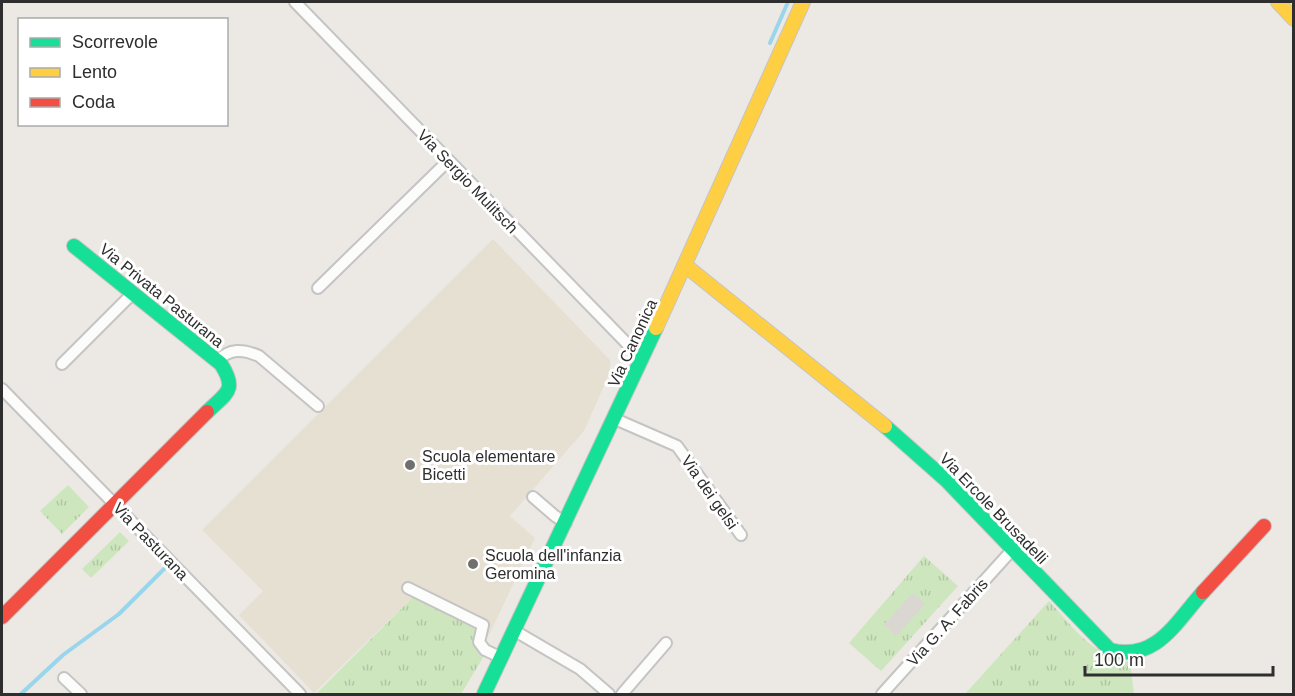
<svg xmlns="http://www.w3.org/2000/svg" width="1295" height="696" viewBox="0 0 1295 696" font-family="Arial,sans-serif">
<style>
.education{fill:#e6e0d3}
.park{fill:url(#park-tufts)}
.plaza{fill:#dad6d2}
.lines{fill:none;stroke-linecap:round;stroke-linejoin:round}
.stream{stroke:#99d6ec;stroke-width:4}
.street-casing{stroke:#c5c4c5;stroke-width:14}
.fast-casing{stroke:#c5c4c5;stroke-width:16}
.slow-casing{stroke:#c5c4c5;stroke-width:16}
.jam-casing{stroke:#c5c4c5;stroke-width:16}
.street{stroke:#fcfcfb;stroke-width:10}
.fast{stroke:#16e098;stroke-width:14}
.slow{stroke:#ffcf43;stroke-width:14}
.jam{stroke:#f24e42;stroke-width:14}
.poi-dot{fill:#706f6e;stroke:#fff;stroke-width:2}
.labels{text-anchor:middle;stroke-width:6;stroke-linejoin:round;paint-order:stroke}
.street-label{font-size:16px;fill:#2e2e2e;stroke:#fff}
.poi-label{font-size:16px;fill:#2e2e2e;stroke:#fff;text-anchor:start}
</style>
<defs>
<pattern id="park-tufts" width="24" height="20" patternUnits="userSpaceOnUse" patternTransform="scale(1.5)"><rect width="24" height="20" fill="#cee6be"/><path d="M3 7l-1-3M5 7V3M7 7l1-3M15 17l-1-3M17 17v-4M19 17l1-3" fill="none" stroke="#b1c6a4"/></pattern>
</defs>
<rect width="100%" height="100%" fill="#ece8e4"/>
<polygon class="education" points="493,239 610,360 610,372 584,431 510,516 535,538 489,635 413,597 314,693 239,615 263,591 202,530"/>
<g class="park">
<polygon points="68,485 89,507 62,534 40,511"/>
<polygon points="120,532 129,541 91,578 82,569"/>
<polygon points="924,556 958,586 881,671 849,643"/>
<polygon points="413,597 476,629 473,645 484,656 461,694 316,694"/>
<path d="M1049,601c26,28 42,54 81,61l4,32h-169z"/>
</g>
<polygon class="plaza" points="913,593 925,604 896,636 884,624"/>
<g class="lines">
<g class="stream">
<polyline points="770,43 788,2"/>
<polyline points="21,694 63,655 119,614 165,568"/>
</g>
<g class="street-casing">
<g id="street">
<polyline points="295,2 642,359"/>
<polyline points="318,288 448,161"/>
<path d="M217,361c13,-13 26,-12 42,-5l59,50"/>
<polyline points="62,364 133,293"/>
<polyline points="2,389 300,694"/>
<polyline points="615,419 677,446 741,535"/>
<polyline points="533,497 555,516 566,523"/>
<polyline points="408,588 483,625 479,642 485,650 502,658"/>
<polyline points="515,631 580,669 609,694"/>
<polyline points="64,678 81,694"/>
<polyline points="622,694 666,643"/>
<polyline points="882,694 1012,550"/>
</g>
</g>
<g class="fast-casing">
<g id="fast">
<path d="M74,246l147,118c17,27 5,29 -14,48"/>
<path d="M885,426l61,54 164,170c46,12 66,-28 93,-58"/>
<polyline points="484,694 656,328"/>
</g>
</g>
<g class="slow-casing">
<g id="slow">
<polyline points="1278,2 1294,19"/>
<polyline points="686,266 885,426"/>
<polyline points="656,328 803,2"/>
</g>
</g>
<g class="jam-casing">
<g id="jam">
<polyline points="1203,592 1264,526"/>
<polyline points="2,617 207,412"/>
</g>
</g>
<use href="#street" class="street"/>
<use href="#fast" class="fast"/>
<use href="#slow" class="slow"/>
<use href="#jam" class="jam"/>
</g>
<g class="poi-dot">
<circle cx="410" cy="465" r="6"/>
<circle cx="473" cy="564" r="6"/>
</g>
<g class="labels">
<g class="street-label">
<text transform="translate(468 181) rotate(46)" y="6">Via Sergio Mulitsch</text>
<text transform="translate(162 295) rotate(39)" y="6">Via Privata Pasturana</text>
<text transform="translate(632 343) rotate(-65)" y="6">Via Canonica</text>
<text transform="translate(710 492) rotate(55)" y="6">Via dei gelsi</text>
<text transform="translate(994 508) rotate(46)" y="6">Via Ercole Brusadelli</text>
<text transform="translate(151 541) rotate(46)" y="6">Via Pasturana</text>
<text transform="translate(947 622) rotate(-48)" y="6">Via G. A. Fabris</text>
</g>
<g class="poi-label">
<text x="422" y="462">Scuola elementare<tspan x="422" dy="18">Bicetti</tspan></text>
<text x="485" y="561">Scuola dell'infanzia<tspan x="485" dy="18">Geromina</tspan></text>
</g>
</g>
<rect width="1295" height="696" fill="none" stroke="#2e2e2e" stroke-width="6"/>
<rect x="18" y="18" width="210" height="108" fill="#ffffff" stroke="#ababab" stroke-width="1.5"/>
<rect x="30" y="38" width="30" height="9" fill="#16e098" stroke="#ababab" stroke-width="1.5"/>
<text x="72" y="48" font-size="18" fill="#2e2e2e">Scorrevole</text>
<rect x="30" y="68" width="30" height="9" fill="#ffcf43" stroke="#ababab" stroke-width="1.5"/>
<text x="72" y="78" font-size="18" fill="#2e2e2e">Lento</text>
<rect x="30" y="98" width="30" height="9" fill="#f24e42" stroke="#ababab" stroke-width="1.5"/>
<text x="72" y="108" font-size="18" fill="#2e2e2e">Coda</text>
<path d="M1085 666v9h188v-9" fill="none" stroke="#2e2e2e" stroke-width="3"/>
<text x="1094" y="666" font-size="18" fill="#2e2e2e" stroke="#ffffff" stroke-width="4.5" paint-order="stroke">100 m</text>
</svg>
